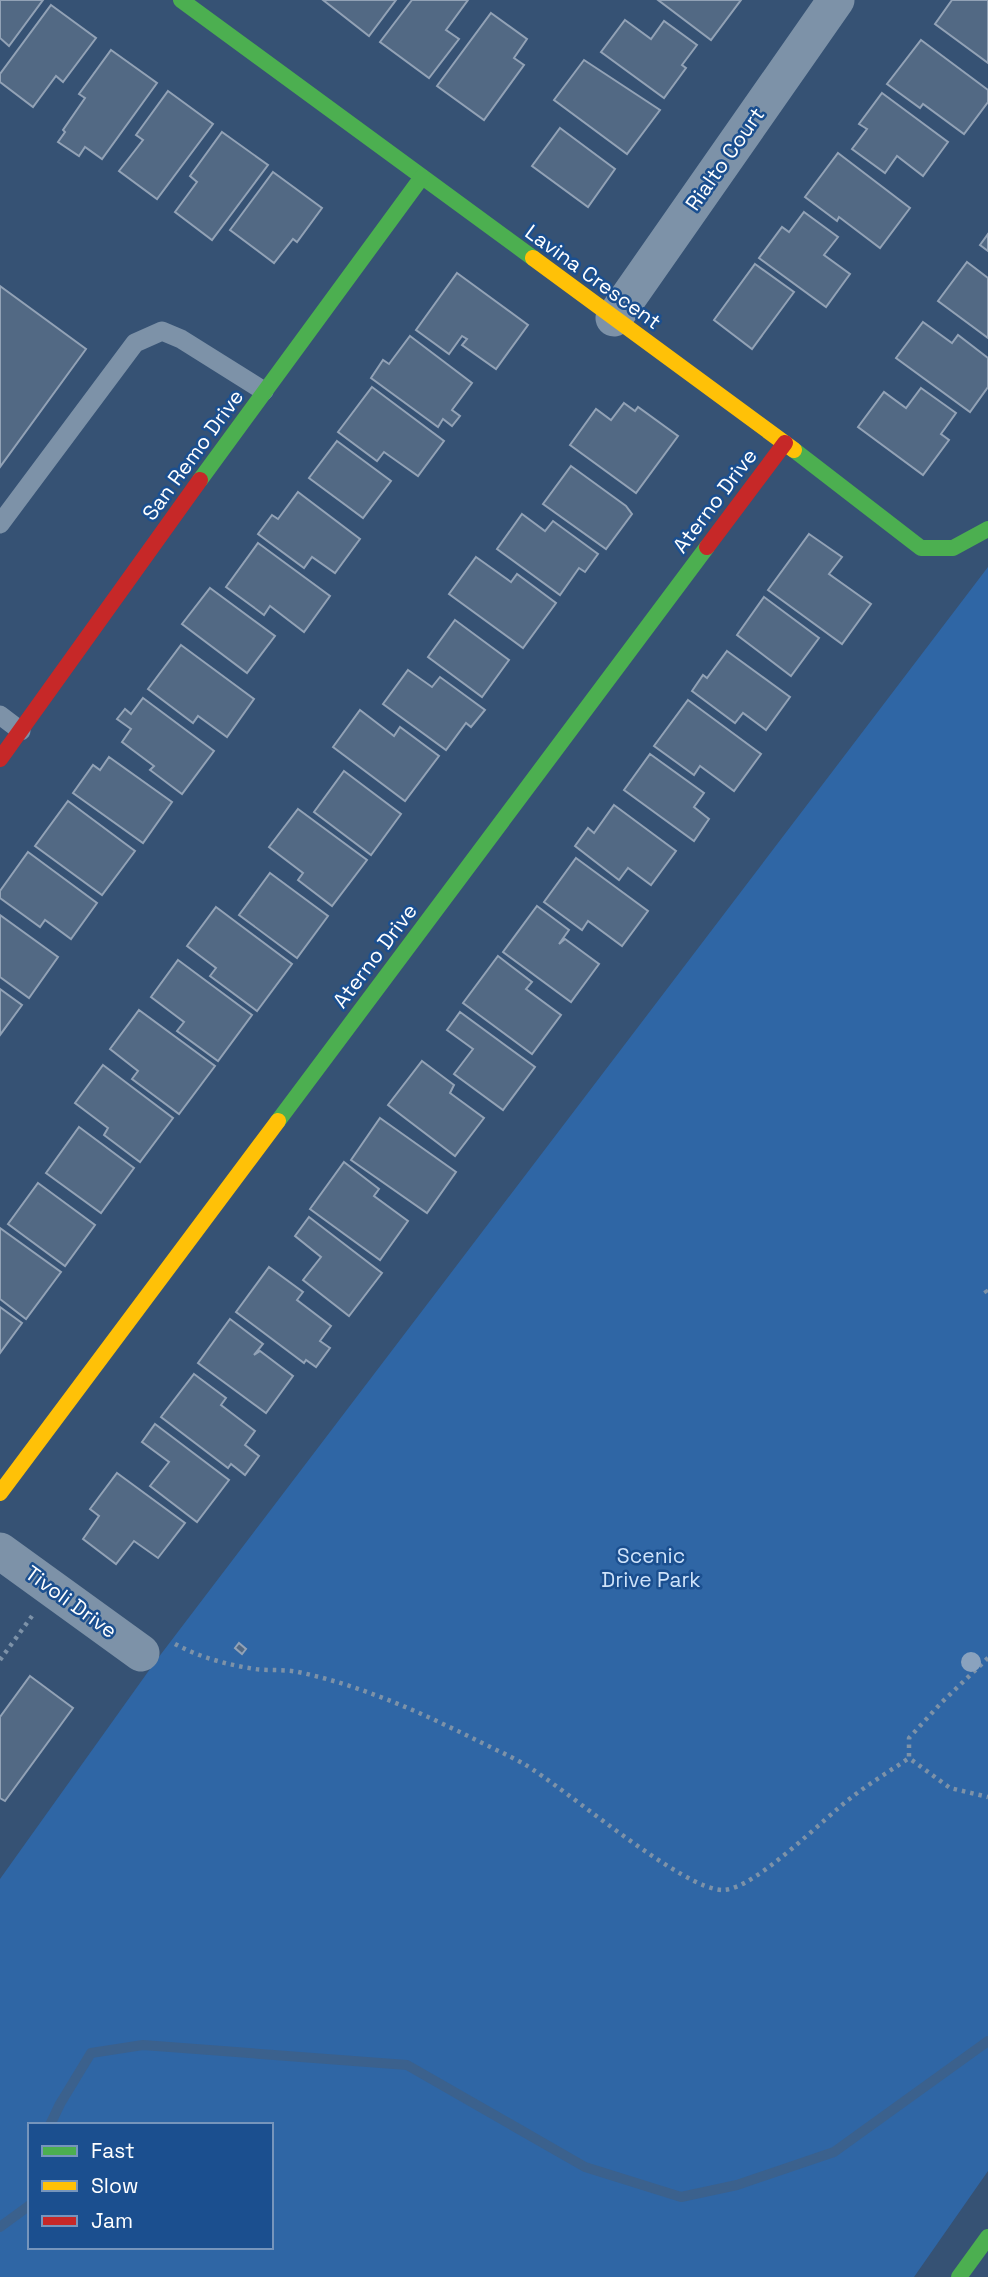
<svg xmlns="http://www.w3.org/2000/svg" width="988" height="2277" viewBox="0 0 988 2277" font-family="'Space Grotesk',sans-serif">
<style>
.green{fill:#2f66a5;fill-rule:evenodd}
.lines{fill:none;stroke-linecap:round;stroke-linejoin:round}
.stream{stroke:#3b618d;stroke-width:10}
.building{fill:#526984;stroke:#92a2b6;stroke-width:2}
.path{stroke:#7d92a8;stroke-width:4.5;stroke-dasharray:3.5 5;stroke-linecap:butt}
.lane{stroke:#7d92a8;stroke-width:19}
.street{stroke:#7d92a8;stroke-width:37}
.fast{stroke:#4caf50;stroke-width:16}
.slow{stroke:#ffc107;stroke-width:16}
.jam{stroke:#c62828;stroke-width:16}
.tree{fill:#8aa2be}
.labels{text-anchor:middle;stroke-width:5;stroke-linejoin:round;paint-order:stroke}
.street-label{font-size:21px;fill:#fff;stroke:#1b4f8f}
.park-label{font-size:21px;fill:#cfe3fa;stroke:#1b4f8f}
</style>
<rect width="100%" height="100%" fill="#365274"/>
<path class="green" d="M988,567v1604l-74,106h-914v-398l155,-217zM30,2125h241v122h-241z"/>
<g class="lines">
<g class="stream">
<polyline points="50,2125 60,2104 91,2053 143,2045 407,2065 585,2167 681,2197 737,2185 834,2152 988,2041"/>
<polyline points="0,2227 30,2205"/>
</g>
</g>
<g class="building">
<polygon points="0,0 43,0 9,46 0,38"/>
<polygon points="323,0 396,0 369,36"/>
<polygon points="412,0 468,0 446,30 459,39 429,78 380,42"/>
<polygon points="658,0 741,0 711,40"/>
<polygon points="952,0 988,0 988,63 935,24"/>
<polygon points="51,5 96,38 63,82 56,76 33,107 0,82 0,74"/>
<polygon points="491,13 527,39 514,58 524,65 484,120 437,86"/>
<polygon points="625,20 651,39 664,21 697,45 682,65 686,68 664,98 601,52"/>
<polygon points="921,40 988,90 988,102 964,134 923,104 920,108 887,84"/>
<polygon points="111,50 157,83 102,159 85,147 79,156 58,142 65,132 63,130 85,98 79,94"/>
<polygon points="584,60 660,110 627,154 554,100"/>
<polygon points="168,91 213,124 157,199 119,171 143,140 136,135"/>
<polygon points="882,93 948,142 923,176 897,156 885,173 852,149 867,129 859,124"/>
<polygon points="560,128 615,169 588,207 532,166"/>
<polygon points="222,132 268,165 212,240 175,212 197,182 190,176"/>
<polygon points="838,153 910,208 880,248 839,217 837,221 805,197"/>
<polygon points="273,172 322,208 297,242 293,239 274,263 230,230"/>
<polygon points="804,212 838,237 824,255 850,274 826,307 759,258 782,227 789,232"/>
<polygon points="988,234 988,251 980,245"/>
<polygon points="967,262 988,278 988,338 938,301"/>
<polygon points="755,264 794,292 752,349 714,320"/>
<polygon points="457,273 528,325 496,369 462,345 467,339 462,336 449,354 416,330"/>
<polygon points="0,286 86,349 0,467"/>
<polygon points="923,322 952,343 958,335 988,358 988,387 970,412 896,358"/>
<polygon points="410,336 472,383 452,410 460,416 452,426 443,419 438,427 371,378 383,360 389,364"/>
<polygon points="372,387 444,441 418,476 384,452 377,461 338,432"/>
<polygon points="921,388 956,413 941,434 949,440 923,475 858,427 884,392 906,408"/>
<polygon points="624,403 635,411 638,407 678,436 636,493 570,445 596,409 611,420"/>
<polygon points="337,441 391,481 363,518 309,478"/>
<polygon points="571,466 626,506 632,514 606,549 543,504"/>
<polygon points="298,492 360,539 335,573 312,557 304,568 258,534 272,515 278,519"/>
<polygon points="522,514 545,531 553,521 598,554 585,572 579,568 560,595 497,549"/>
<polygon points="809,534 842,557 829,574 871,604 842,644 768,590"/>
<polygon points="258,543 330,596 304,632 270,606 264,615 226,587"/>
<polygon points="476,557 511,582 517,574 556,603 523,648 449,594"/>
<polygon points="210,588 275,636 247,673 182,624"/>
<polygon points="764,597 819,638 791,676 737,635"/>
<polygon points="455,620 509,660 482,697 428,657"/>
<polygon points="181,645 254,699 227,737 198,716 193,723 148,689"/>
<polygon points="727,651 790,697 766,730 743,713 735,723 692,691 703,675 707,678"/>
<polygon points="408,670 432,687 440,677 485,710 471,727 466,723 446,750 383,704"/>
<polygon points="143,698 214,751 182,794 150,770 154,766 122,742 131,729 117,719 125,709 131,714"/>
<polygon points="688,700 761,754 734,791 700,766 694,775 654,746"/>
<polygon points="360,710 394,736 400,727 439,756 405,801 333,747"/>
<polygon points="650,754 704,793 694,807 709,819 694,841 624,790"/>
<polygon points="109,757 172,802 143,843 73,793 93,765 100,770"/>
<polygon points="344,771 401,814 371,855 314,812"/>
<polygon points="68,801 135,851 102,895 35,846"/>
<polygon points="614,805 676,851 651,885 628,868 619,880 575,846 588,828 594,833"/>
<polygon points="298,809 367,860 332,906 298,880 303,873 269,847"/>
<polygon points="28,852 97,903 71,939 45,920 40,927 0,898 0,891"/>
<polygon points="576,858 648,911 622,946 588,921 582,930 544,902"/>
<polygon points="270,873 328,916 297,958 239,915"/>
<polygon points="537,906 569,930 559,944 565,939 599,964 571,1002 503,952"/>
<polygon points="216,907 292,964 257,1011 210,976 216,968 187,946"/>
<polygon points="0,915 58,957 29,998 0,977"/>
<polygon points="498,956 532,982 526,989 561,1015 532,1054 463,1003"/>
<polygon points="178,960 252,1015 218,1061 177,1031 184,1022 151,997"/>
<polygon points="0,989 22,1005 0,1035"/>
<polygon points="139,1010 215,1066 179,1114 132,1079 138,1071 110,1049"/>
<polygon points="460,1012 535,1067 503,1110 454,1074 473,1049 447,1030"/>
<polygon points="422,1061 454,1085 450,1093 484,1118 455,1156 388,1105"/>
<polygon points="103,1065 173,1118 140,1162 104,1135 108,1128 75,1103"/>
<polygon points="380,1118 456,1172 427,1213 351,1160"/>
<polygon points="79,1127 134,1168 101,1213 46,1173"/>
<polygon points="344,1162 379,1189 374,1196 408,1221 380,1260 310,1209"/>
<polygon points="38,1183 95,1225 65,1266 8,1224"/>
<polygon points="309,1217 382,1273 349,1316 303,1280 321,1257 295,1236"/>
<polygon points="0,1228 61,1272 26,1319 0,1299"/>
<polygon points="269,1267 303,1292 297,1300 331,1326 320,1341 330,1348 316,1367 306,1360 304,1363 236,1312"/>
<polygon points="0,1307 22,1323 0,1353"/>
<polygon points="230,1319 263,1344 254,1355 260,1351 293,1376 266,1413 198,1363"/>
<polygon points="194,1374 226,1398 221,1405 255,1431 245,1445 259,1456 245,1475 231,1464 228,1468 161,1417"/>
<polygon points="155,1424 229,1480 197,1522 150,1486 169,1462 142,1442"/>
<polygon points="117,1473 185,1523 158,1558 134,1541 116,1564 83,1539 99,1516 90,1509"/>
<polygon points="239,1643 246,1649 242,1654 235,1648"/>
<polygon points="30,1676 73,1708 5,1801 0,1798 0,1717"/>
</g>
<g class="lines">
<g class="path">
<polyline points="985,1290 988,1294"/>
<path d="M175,1644c24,13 53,21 80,25 14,2 29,0 43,3 62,13 122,40 178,68 16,8 32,15 48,24 41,24 161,128 200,126 32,-2 100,-72 128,-93 18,-14 38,-26 57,-39"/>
<polyline points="988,1658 942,1702 909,1738 909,1758 950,1788 988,1797"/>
<polyline points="0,1660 32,1616"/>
</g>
<g class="lane">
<polyline points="0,524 135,343 162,331 181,339 264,391"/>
<polyline points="0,715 21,731"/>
</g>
<g class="street">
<polyline points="614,318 836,0"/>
<polyline points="0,1551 141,1653"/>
</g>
<g class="fast">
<polyline points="181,0 533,258"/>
<polyline points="794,450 921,548 953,548 988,529"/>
<polyline points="200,480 422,177"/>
<polyline points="278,1121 707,547"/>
<polyline points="959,2277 988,2237"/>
</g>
<g class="slow">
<polyline points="533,258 794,450"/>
<polyline points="0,1493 278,1121"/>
</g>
<g class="jam">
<polyline points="707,547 785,443"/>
<polyline points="0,759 200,480"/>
</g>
</g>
<circle class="tree" cx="971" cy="1662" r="10"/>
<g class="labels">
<g class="street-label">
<text transform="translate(725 159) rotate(-55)" y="7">Rialto Court</text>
<text transform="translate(593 277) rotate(36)" y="7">Lavina Crescent</text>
<text transform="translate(193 455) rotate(-54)" y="7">San Remo Drive</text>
<text transform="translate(715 501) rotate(-53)" y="7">Aterno Drive</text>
<text transform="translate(375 956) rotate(-53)" y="7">Aterno Drive</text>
<text transform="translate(71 1602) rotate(36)" y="7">Tivoli Drive</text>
</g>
<g class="park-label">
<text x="651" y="1563">Scenic<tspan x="651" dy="24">Drive Park</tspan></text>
</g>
</g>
<rect x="28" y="2123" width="245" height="126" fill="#1b4f8f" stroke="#7695bc" stroke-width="2"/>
<rect x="42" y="2146" width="35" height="10" fill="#4caf50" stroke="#7695bc" stroke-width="2"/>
<text x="91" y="2158" font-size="21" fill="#ffffff">Fast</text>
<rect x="42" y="2181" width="35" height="10" fill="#ffc107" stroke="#7695bc" stroke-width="2"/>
<text x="91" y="2193" font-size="21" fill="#ffffff">Slow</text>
<rect x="42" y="2216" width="35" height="10" fill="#c62828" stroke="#7695bc" stroke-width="2"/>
<text x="91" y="2228" font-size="21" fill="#ffffff">Jam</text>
</svg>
